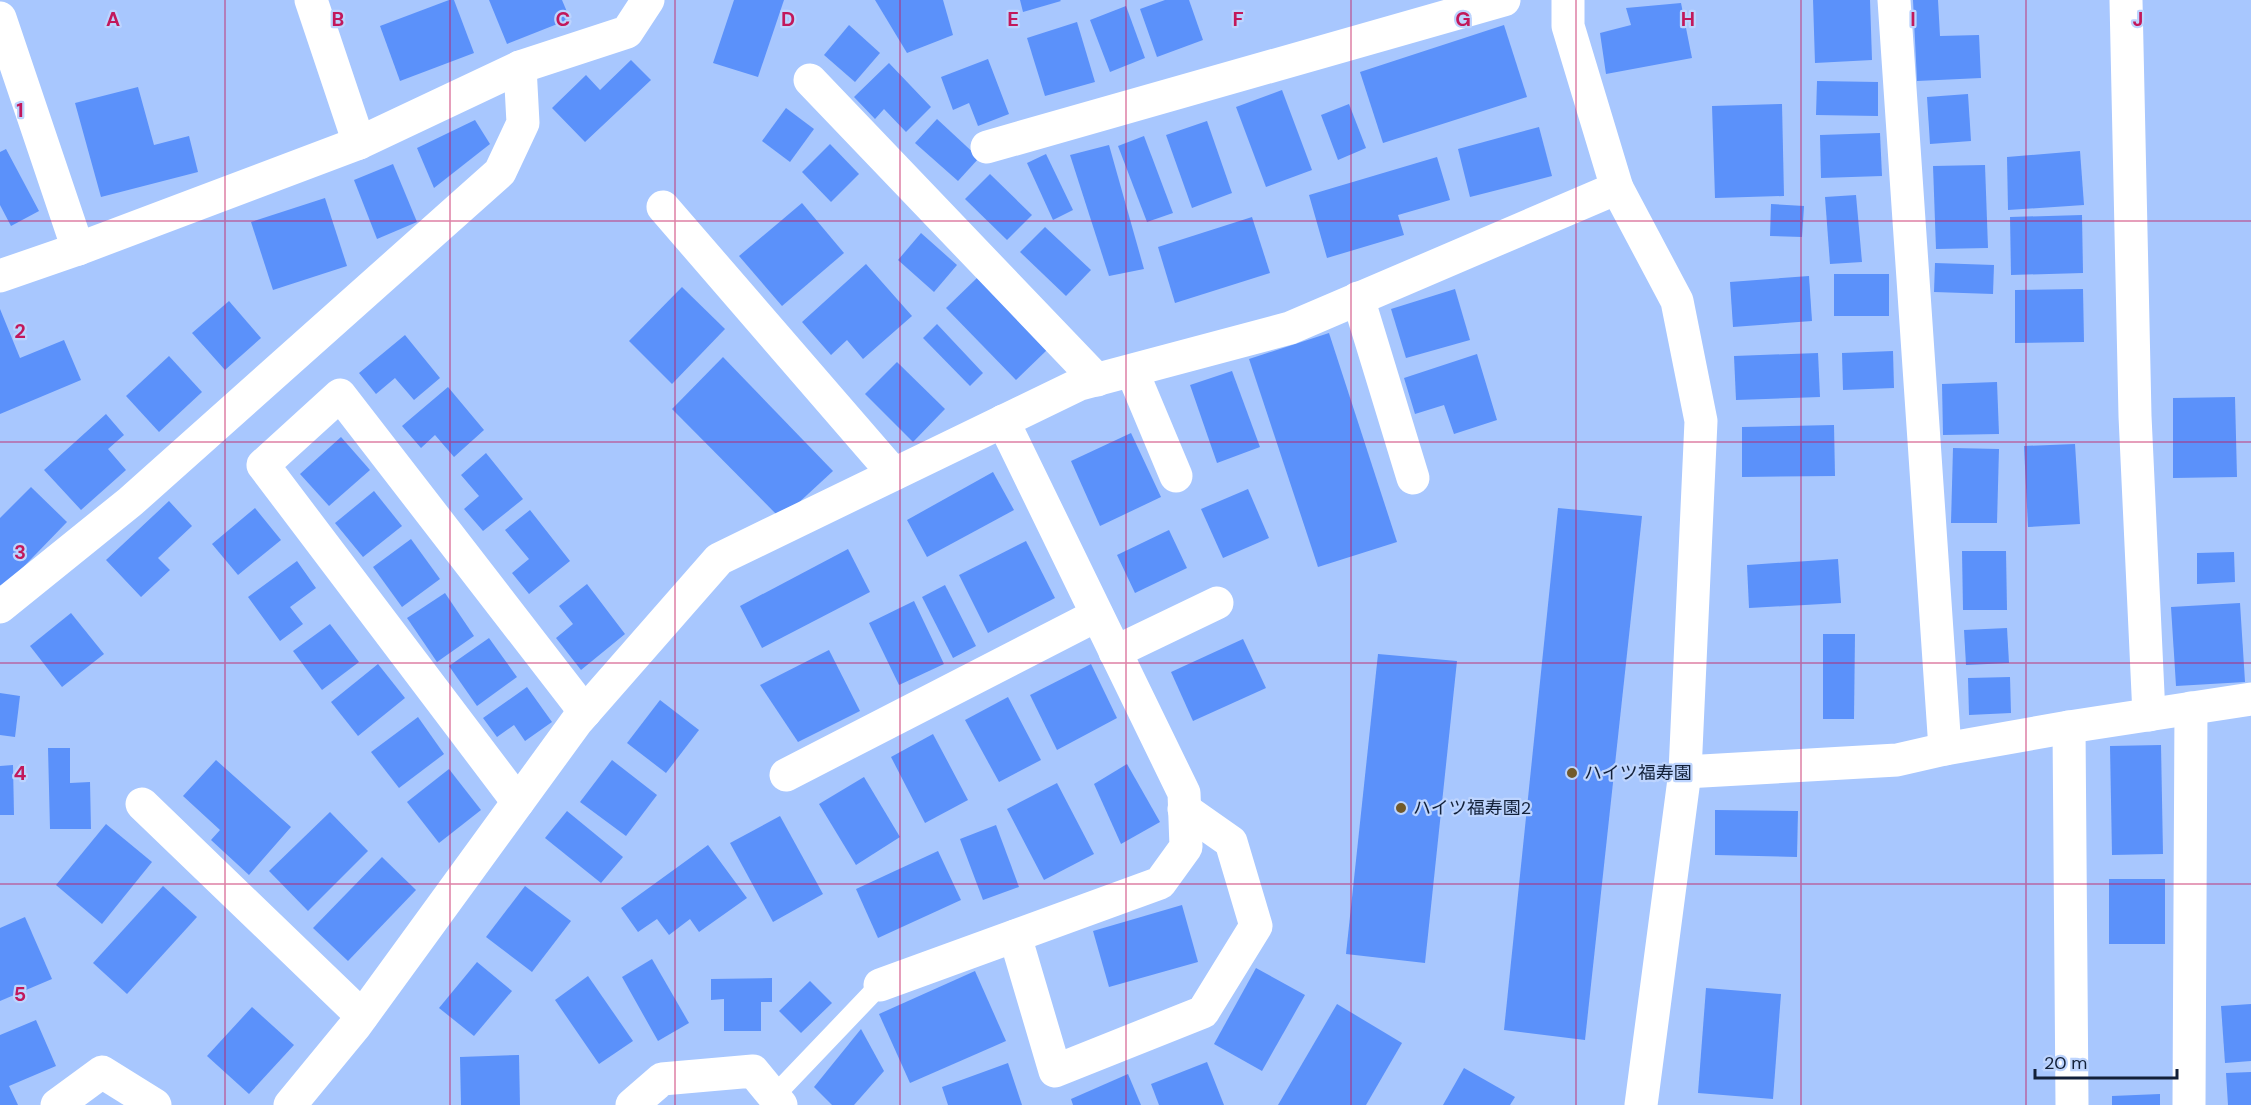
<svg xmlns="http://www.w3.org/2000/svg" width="2251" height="1105" viewBox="0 0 2251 1105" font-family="'DM Sans','Noto Sans JP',sans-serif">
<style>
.building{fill:#5b91fa}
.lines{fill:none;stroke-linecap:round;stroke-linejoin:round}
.lane{stroke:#fff;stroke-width:20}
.street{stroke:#fff;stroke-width:33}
.grid{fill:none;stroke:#c2185b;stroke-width:1.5;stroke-opacity:0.55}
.poi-dot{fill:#725a2b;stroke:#bdd4fe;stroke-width:2}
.labels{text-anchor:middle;stroke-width:4.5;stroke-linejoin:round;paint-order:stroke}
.poi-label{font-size:18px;fill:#122039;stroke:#bdd4fe;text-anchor:start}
.grid-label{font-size:20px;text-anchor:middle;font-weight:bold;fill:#c2185b;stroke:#bdd4fe;stroke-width:4.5;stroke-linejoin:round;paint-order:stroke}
</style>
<rect width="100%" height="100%" fill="#a8c7fe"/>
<g class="building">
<polygon points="449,0 454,0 474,53 400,81 380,26"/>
<polygon points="489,0 562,0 570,19 507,44"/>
<polygon points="734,0 784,0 758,77 713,63"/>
<polygon points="875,0 943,0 953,35 907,53"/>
<polygon points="1020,0 1060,0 1061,1 1023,12"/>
<polygon points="1165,0 1189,0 1203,40 1157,57 1140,9"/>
<polygon points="1813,0 1870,0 1872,60 1815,63"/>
<polygon points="1913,0 1938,0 1940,36 1979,35 1981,78 1917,81"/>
<polygon points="1681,3 1692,58 1606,74 1600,33 1631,25 1626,8"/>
<polygon points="1126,6 1145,58 1110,72 1090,20"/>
<polygon points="1077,22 1095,82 1045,96 1027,38"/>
<polygon points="849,25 880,53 855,82 824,55"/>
<polygon points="1504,25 1527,97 1383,143 1360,72"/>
<polygon points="988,59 1009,114 978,126 969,103 953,110 941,77"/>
<polygon points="631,60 651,80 585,142 552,108 586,75 600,90"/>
<polygon points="889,63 931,107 906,132 884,109 875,119 854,97"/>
<polygon points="1817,81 1878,82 1878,116 1816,115"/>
<polygon points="138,87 154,145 189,136 198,172 101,197 75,103"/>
<polygon points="1282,90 1312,170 1266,187 1236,107"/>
<polygon points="1968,94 1971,141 1930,144 1927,97"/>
<polygon points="1349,104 1366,148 1338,160 1321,115"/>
<polygon points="1782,104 1784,196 1715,198 1712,106"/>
<polygon points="786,108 814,129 790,162 762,141"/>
<polygon points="937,119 979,158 958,181 915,143"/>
<polygon points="475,120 490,144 434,188 417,148"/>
<polygon points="1207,121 1232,193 1192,208 1166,135"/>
<polygon points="1539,127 1552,176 1470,197 1458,149"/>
<polygon points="1880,133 1882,176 1821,178 1820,135"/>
<polygon points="1144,136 1173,213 1147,222 1118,146"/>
<polygon points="830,144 859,174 831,202 802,172"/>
<polygon points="1109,145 1144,269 1109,276 1070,155"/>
<polygon points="6,149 39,211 11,226 0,205 0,152"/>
<polygon points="2080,151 2084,205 2008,210 2007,157"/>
<polygon points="1046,154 1073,210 1053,220 1027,163"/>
<polygon points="1437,157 1450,200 1398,215 1404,235 1327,258 1309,195"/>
<polygon points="393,164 417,222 377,239 354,180"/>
<polygon points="1985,165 1988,248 1936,249 1933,166"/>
<polygon points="990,174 1032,215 1007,240 965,199"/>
<polygon points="1856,195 1862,262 1830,264 1825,197"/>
<polygon points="325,198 347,266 273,290 251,222"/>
<polygon points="802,203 844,253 782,306 739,256"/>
<polygon points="1771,204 1804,206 1802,237 1770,236"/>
<polygon points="2082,215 2083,273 2011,275 2010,217"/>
<polygon points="1252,217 1270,273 1175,303 1158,247"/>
<polygon points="1045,227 1091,270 1066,296 1020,252"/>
<polygon points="921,233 957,265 934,292 898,260"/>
<polygon points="1935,263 1994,265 1993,294 1934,292"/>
<polygon points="866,264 912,316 863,359 847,340 831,355 802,322"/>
<rect x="1834" y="274" width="55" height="42"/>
<polygon points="1809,276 1812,321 1733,327 1730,282"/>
<polygon points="978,277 1048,349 1016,380 946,308"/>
<polygon points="682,287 725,329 672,384 629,341"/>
<polygon points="1455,289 1470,340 1406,358 1391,309"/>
<polygon points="2083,289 2084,342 2015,343 2015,290"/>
<polygon points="229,301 261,338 225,370 192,333"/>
<polygon points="0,309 20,358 64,340 81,380 0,414"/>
<polygon points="937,324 983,373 970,386 923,338"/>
<polygon points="1329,333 1397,542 1318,567 1249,359"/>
<polygon points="405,335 440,378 414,400 395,378 376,394 359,373"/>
<polygon points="1893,351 1894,388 1843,390 1842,353"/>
<polygon points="1818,353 1820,397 1736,400 1734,356"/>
<polygon points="1477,354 1497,420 1454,434 1444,405 1415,414 1404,378"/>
<polygon points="169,356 202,392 159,432 126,396"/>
<polygon points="723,357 833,471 781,519 672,409"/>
<polygon points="897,362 945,409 913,442 865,394"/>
<polygon points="1232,371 1260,447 1217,463 1190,385"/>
<polygon points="1997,382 1999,434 1943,435 1942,384"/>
<polygon points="448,387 484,430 454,457 435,435 421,448 402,426"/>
<polygon points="2235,397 2237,477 2173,478 2173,398"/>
<polygon points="106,414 124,435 108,449 126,470 81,510 44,470"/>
<polygon points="1834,425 1835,476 1742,477 1742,427"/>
<polygon points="1131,433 1161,497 1100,526 1071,461"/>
<polygon points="341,437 370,470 329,506 300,474"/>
<polygon points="2075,444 2080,524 2028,527 2024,446"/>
<polygon points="1953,448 1999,449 1997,523 1951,523"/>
<polygon points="486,453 523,499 483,531 464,509 479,496 461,475"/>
<polygon points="993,472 1014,510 927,557 907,520"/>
<polygon points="31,487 67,522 3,588 0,585 0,518"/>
<polygon points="1248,489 1269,538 1223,558 1201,509"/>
<polygon points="374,491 402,526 363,557 335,523"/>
<polygon points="169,501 192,526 158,558 170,570 141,597 106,560"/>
<polygon points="255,508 281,540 238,575 212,544"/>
<polygon points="1558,508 1642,516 1585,1040 1504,1030"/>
<polygon points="530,510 570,561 529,594 512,573 529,559 505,530"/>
<polygon points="1169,530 1187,568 1135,593 1117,555"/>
<polygon points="411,539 440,579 402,607 373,567"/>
<polygon points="1026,541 1055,598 988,633 959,575"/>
<polygon points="848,549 870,592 762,648 740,606"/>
<polygon points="1962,551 2006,551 2007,610 1963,610"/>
<polygon points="2234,552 2235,582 2197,584 2197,553"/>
<polygon points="1838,559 1841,603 1749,608 1747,565"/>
<polygon points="297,561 316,588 290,607 303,624 280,641 248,597"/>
<polygon points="587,584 625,634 581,670 556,638 573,624 559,606"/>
<polygon points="945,585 976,646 953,658 922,597"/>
<polygon points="445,593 474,636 437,662 407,618"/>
<polygon points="914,601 944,664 899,685 869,623"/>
<polygon points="2240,603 2245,682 2176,686 2171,607"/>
<polygon points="71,613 104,654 62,687 30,646"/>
<polygon points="330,624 359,662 322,690 293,651"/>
<polygon points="2007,628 2009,663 1966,665 1964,630"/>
<polygon points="1823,634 1855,634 1854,719 1823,719"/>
<polygon points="489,638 517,677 477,706 449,666"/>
<polygon points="1243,639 1266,688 1193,721 1171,672"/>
<polygon points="829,650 860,711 798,742 760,685"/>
<polygon points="1378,654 1457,661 1425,963 1346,954"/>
<polygon points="378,664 405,698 358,736 331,702"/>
<polygon points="1091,664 1117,718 1057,750 1030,695"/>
<polygon points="2010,677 2011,713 1969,715 1968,678"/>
<polygon points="527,687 552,722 525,741 514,725 497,737 483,718"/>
<polygon points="0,693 20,696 15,737 0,735"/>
<polygon points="1008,697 1041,760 999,782 965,720"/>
<polygon points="660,700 699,730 666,773 627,743"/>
<polygon points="418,717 444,754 399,788 371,752"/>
<polygon points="933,734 968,800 925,823 891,757"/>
<polygon points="2161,745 2163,854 2112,855 2110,746"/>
<polygon points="48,748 70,748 70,783 90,782 91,829 50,829"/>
<polygon points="216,760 291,827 249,875 211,840 220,830 183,796"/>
<polygon points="612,760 657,795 626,836 580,802"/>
<polygon points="1127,764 1160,822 1121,844 1094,784"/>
<polygon points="13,765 14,815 0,815 0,766"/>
<polygon points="449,769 481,810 439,843 407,802"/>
<polygon points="864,777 900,837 856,865 819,804"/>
<polygon points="1057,783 1094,854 1044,880 1007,809"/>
<polygon points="1715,810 1798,811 1797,857 1715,855"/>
<polygon points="567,811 623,857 601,883 545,838"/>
<polygon points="330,812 368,851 308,911 269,871"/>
<polygon points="780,816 823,894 773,922 730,843"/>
<polygon points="106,824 152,862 102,924 56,885"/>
<polygon points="996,825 1019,887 983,900 960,839"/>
<polygon points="708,845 747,898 699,932 690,919 669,935 657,919 638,932 621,908"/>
<polygon points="938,851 961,900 878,938 856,889"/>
<polygon points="382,857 416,890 348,961 313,928"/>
<rect x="2109" y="879" width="56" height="65"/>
<polygon points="163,886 197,917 127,994 93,963"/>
<polygon points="525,886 571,921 532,972 486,937"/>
<polygon points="1182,905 1198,962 1109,987 1093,931"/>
<polygon points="25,917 52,979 0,1001 0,928"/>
<polygon points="652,959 689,1023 658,1041 622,977"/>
<polygon points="477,962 512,991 474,1036 439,1008"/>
<polygon points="1256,968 1305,995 1262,1071 1214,1044"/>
<polygon points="975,971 1006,1041 910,1083 879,1014"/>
<polygon points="588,976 633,1041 599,1064 555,1000"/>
<polygon points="772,978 772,1002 761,1002 761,1031 724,1031 724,999 711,1000 711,979"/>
<polygon points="810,981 832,1003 801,1033 779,1011"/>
<polygon points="1706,988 1781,994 1773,1099 1698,1093"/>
<polygon points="1337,1004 1402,1043 1366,1105 1278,1105"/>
<polygon points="2251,1004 2251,1061 2225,1063 2221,1006"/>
<polygon points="252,1007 294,1045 249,1094 207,1056"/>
<polygon points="36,1020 56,1066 9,1086 18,1105 0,1105 0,1035"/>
<polygon points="861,1029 884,1071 854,1105 832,1105 814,1087"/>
<polygon points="519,1055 520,1105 461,1105 460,1057"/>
<polygon points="1207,1062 1224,1105 1159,1105 1151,1084"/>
<polygon points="1008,1063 1022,1105 948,1105 942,1087"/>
<polygon points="1464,1068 1515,1097 1510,1105 1443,1105"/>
<polygon points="2251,1072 2251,1105 2228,1105 2226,1073"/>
<polygon points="1128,1074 1141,1105 1073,1105 1071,1099"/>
<polygon points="2160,1094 2160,1105 2112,1105 2112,1096"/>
</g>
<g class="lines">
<polyline class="lane" points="774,1096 880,985"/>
<g class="street">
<polyline points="311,0 359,143"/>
<polyline points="1894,0 1945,749"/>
<polyline points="2126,0 2135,416 2149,715"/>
<polyline points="0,18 78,249"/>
<polyline points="810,80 1097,380"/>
<polyline points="987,147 1504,0"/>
<polyline points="1617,188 1677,301 1701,421 1685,772 1897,760 1945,749 2069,727 2251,699"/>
<polyline points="663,207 894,474"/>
<polyline points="0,276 78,249 359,143 520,67 627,32 648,0"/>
<polyline points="1358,298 1413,478"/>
<polyline points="1132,371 1176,476"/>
<polyline points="0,607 130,502 500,172 523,123 520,67"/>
<polyline points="1115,652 1217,603"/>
<polyline points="2069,727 2072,1105"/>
<polyline points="786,775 1097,615"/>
<polyline points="518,802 263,465 340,395 585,712"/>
<polyline points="142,804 362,1016"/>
<polyline points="1015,936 1055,1071 1203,1012 1256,926 1231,842 1184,809"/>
<polyline points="880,985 1160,883 1186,847 1184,793 1003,421"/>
<polyline points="57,1105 102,1072 155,1105"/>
<polyline points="290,1105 355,1026 577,721 719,559 1080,384 1290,328 1617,188 1568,26 1568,0"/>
<polyline points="632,1105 662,1079 753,1071 781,1105"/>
<polyline points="1641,1105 1685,772"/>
<polyline points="2189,1105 2191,708"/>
</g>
</g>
<path class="grid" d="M225,0v1105M450,0v1105M675,0v1105M900,0v1105M1126,0v1105M1351,0v1105M1576,0v1105M1801,0v1105M2026,0v1105M0,221h2251M0,442h2251M0,663h2251M0,884h2251"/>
<g class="poi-dot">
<circle cx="1572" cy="773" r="6"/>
<circle cx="1401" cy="808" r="6"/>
</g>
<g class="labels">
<g class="poi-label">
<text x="1584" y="779">ハイツ福寿園</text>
<text x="1413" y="814">ハイツ福寿園2</text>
</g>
</g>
<g class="grid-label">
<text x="113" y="26">A</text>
<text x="338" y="26">B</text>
<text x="563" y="26">C</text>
<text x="788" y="26">D</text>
<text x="1013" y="26">E</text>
<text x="1238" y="26">F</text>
<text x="1463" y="26">G</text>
<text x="1688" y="26">H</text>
<text x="1913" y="26">I</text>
<text x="2138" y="26">J</text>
<text x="20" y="117">1</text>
<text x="20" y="338">2</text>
<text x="20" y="559">3</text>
<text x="20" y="780">4</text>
<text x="20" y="1001">5</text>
</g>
<path d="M2035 1069v9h142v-9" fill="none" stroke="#122039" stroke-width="3"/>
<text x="2044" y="1069" font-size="18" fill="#122039" stroke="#bdd4fe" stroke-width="4.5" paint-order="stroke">20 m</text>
</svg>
